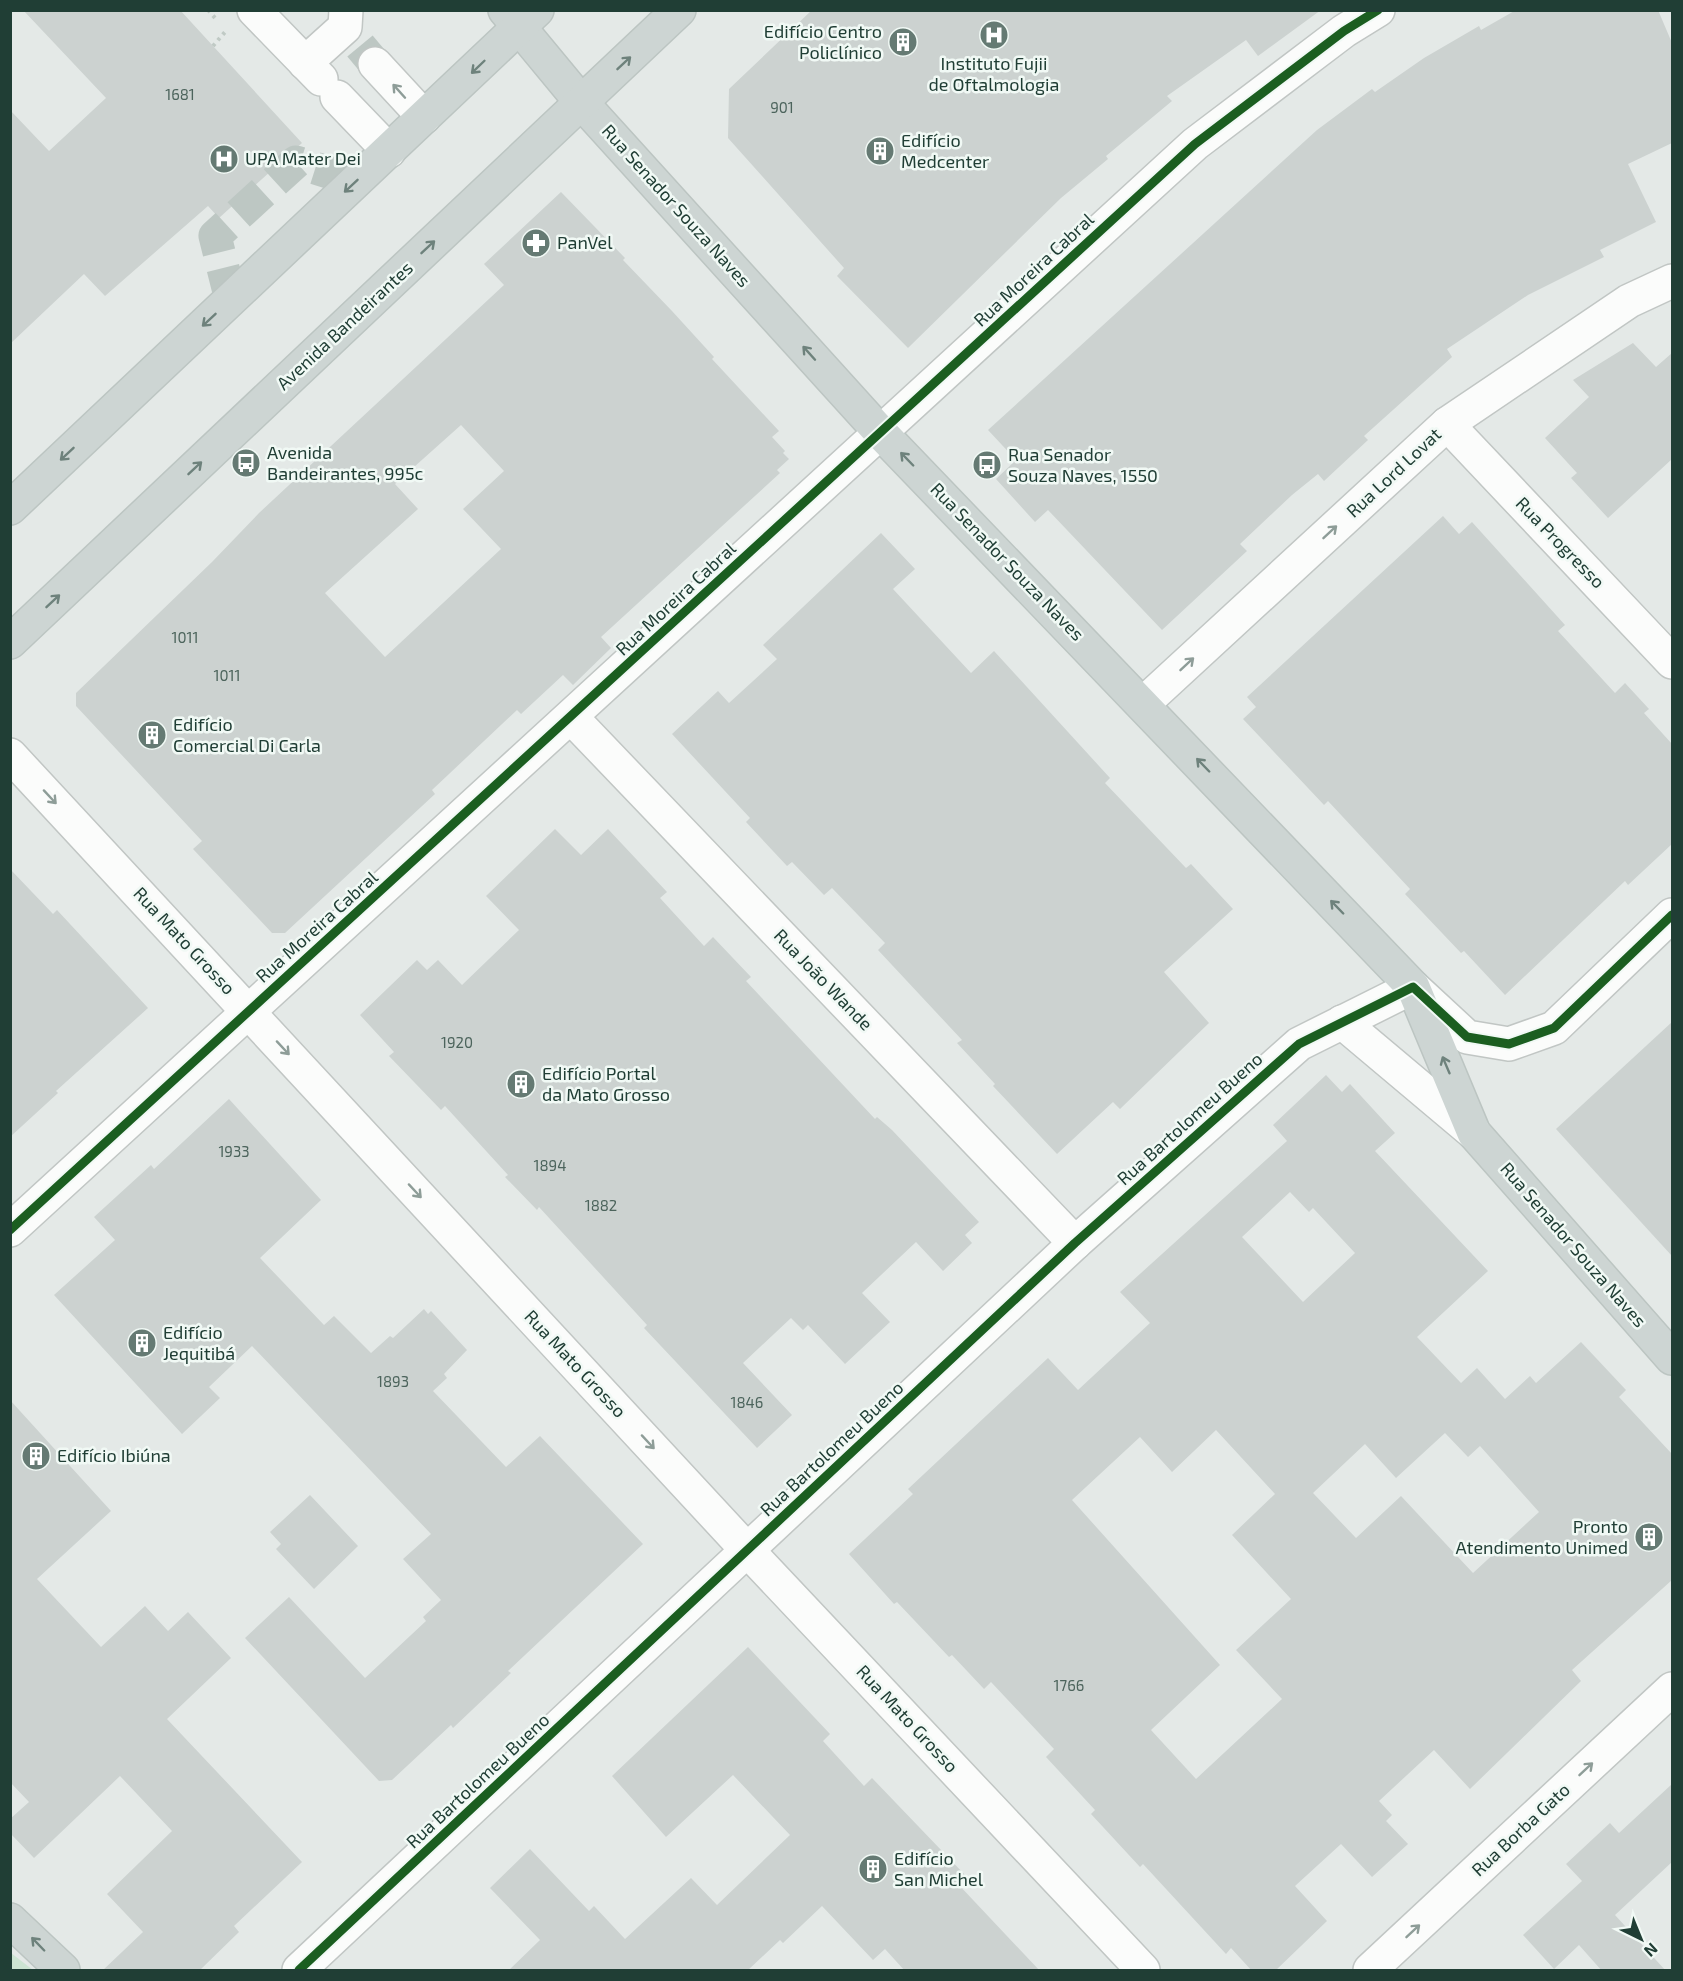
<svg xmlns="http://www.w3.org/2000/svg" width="1683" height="1981" viewBox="0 0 1683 1981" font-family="'Exo 2',sans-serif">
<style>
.green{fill:#cce4d2}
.building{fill:#ccd2d0;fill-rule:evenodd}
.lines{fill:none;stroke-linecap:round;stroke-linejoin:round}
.minor-tunnel{stroke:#bdc7c3;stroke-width:33;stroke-dasharray:33 16;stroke-linecap:butt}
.minor-casing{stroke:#c1c6c4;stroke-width:36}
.major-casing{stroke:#bcc5c2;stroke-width:36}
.path{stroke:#c0cac5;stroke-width:4;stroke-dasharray:3 4.5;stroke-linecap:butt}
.minor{stroke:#fbfcfb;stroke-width:33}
.major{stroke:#cdd5d3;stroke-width:33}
.cycleway-casing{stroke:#f1f9f5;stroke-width:13}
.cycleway{stroke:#1b5e20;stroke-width:9}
.oneway{stroke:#6e827c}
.oneway2{stroke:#8e9d98}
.labels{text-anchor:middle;stroke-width:5;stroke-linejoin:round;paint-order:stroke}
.number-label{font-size:15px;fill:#4c645c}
.poi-label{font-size:18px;fill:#203e35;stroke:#f1f9f5;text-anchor:start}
.street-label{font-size:18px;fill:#203e35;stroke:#f1f9f5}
</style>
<rect width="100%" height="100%" fill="#e4e9e7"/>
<polygon class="green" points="11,1953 33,1970 11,1970"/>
<g class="building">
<polygon points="23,10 180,10 302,143 219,218 208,206 105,296 84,274 10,344 10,110 49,151 106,98"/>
<polygon points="812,10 1321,10 1258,56 1246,40 1167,96 1172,101 1106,156 1108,159 1061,198 908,348 837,276 844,268 728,138 729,89"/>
<polygon points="1516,10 1658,10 1672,43 1672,143 1628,164 1656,222 1600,250 1604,257 1528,295 1447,349 1452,357 1364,436 1368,440 1324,481 1318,474 1292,495 1240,544 1247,551 1162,630 1048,510 1035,522 996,479 1016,460 988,430 1317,130 1372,89 1375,92 1424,58 1479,26 1481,30"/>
<path d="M561,192l64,66 -2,2 49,51 42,46 -2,2 67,72 -7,6 13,14 -2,2 6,6 -12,11 3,3 -179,164 10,11 -38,37 -10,-10 -42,39 -4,-4 -85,80 3,4 -150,139h-13l-79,-84 9,-8 -126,-135v-13l136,-131 47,-49 245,-228 -20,-21zM461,425l43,46 -41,38 38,40 -116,108 -60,-64 93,-84 -23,-25z"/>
<polygon points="1633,343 1656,367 1672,353 1672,459 1608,518 1571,478 1577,473 1545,438 1589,397 1573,380"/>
<polygon points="1443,516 1459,534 1472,522 1565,625 1558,631 1615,693 1625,683 1649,709 1644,713 1672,744 1672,844 1628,885 1625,881 1505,995 1464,951 1461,953 1405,894 1410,889 1328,801 1324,805 1243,719 1256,707 1247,697"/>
<polygon points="881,533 915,569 893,589 971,673 994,651 1110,778 1105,783 1186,868 1191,864 1233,909 1164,972 1209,1023 1120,1109 1113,1102 1057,1154 993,1086 995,1084 957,1043 962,1040 878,950 885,943 832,888 824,895 792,862 787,866 746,822 750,818 672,734 718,691 729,703 777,659 763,645"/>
<polygon points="555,829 581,855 608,829 667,892 660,898 704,946 713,937 751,977 746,981 831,1072 875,1119 877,1117 892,1130 979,1222 965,1235 972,1243 943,1271 916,1242 862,1293 890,1322 845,1364 808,1325 803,1330 791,1318 743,1363 792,1415 757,1448 644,1328 647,1325 539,1207 537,1210 505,1177 508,1175 445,1106 441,1110 389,1056 394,1052 360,1015 417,960 427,970 438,960 462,985 519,930 486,896"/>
<polygon points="10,869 53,914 57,910 148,1008 56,1091 58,1093 10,1137"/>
<polygon points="1672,1022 1672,1256 1556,1129"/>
<path d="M1326,1075l16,17 8,-8 45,49 -20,18 113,120 -71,66 44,46 16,-15 28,31 25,-23 6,7 45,-41 45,48 -7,7 53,57v126l-100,90 9,11 -111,108 -36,-39 -55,51 13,14 -6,6 22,23 -36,33 -31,-33 -46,42 32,35 -52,50h-23l-21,-23 -5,6 -83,-90 -3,3 -49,-53 4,-4 -49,-53 8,-8 -63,-67 -7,7 -32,-34 -3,2 -52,-55 -3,2 -45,-50 64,-60 -5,-5 140,-131 30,32 72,-67 -30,-31 167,-151 -14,-16zM1290,1192l19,20 4,-4 42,45 -52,49 -61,-65zM1216,1430l59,64 -43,41 59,64 -55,51 46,49 -86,80 -45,-49 69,-65 -148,-165 68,-63 32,35zM1445,1433l23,24 12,-11 59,66 -66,61 -72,-77 -45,42 -43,-45 52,-49 31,34z"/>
<polygon points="229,1099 321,1200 260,1258 324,1325 334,1316 371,1353 390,1336 393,1338 424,1309 428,1314 431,1311 467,1350 444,1374 447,1378 433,1391 506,1467 540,1436 643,1544 508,1671 511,1673 453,1728 451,1725 392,1780 379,1781 245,1638 289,1597 365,1678 426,1621 423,1617 441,1600 403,1559 431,1534 252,1346 209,1387 220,1398 182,1434 54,1295 115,1240 94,1217 151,1165 154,1169"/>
<polygon points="10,1400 111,1511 37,1579 101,1647 145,1606 168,1631 188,1612 231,1658 167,1719 302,1862 234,1926 239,1932 199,1971 102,1971 143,1932 107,1894 172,1831 120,1776 34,1858 10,1833 10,1819 29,1802 10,1782"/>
<polygon points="310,1495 358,1546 314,1589 276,1549 281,1544 270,1532"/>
<polygon points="748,1647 830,1734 823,1741 864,1786 872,1778 966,1876 958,1884 1040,1971 905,1971 885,1949 873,1960 822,1906 783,1943 780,1940 747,1971 508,1971 540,1940 490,1888 530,1849 589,1911 594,1906 625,1939 691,1878 717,1905 790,1835 733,1775 666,1837 612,1776"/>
<polygon points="1672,1784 1672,1862 1615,1915 1666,1971 1602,1971 1579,1945 1554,1969 1523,1935 1582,1881 1566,1864 1610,1823 1619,1833"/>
</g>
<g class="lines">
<g class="minor-tunnel">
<polyline points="360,46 375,64"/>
<polyline points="231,300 215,236 296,162 356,181"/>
</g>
<g class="minor-casing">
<g id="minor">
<polyline points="254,10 321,79"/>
<polyline points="305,63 345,27 346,10"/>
<polyline points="375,64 424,117"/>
<polyline points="337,97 389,151"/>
<polyline points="1447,424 1672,662"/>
<polyline points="1144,703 1447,424 1629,301 1672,281"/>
<polyline points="571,717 1075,1243"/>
<polyline points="10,755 748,1551 1143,1970"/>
<polyline points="1342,1022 1474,1133"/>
<polyline points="10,1230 1195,144 1344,31 1378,10"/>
<polyline points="299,1970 1075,1243 1299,1044 1413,987 1467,1037 1509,1044 1554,1028 1672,915"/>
<polyline points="1370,1970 1672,1689"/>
</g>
</g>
<g class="major-casing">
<g id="major">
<polyline points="505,10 582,103 881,433 1413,987 1474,1133 1672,1358"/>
<polyline points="10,508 537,10"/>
<polyline points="10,642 679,10"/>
<polyline points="10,1920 63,1970"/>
</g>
</g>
<g class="path">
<polyline points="208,10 216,19"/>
<polyline points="213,46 225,32"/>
</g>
<use href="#minor" class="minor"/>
<use href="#major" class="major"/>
<g class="cycleway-casing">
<g id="cycleway">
<polyline points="10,1230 1195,144 1344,31 1378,10"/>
<polyline points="299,1970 1075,1243 1299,1044 1413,987 1467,1037 1509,1044 1554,1028 1672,915"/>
</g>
</g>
<use href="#cycleway" class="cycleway"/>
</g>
<defs><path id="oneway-shaft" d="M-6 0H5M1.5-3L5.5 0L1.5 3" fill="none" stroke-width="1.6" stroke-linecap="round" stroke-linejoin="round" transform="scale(1.5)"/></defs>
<g class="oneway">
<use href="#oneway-shaft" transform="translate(624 63) rotate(-43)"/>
<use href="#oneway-shaft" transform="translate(478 67) rotate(136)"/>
<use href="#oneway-shaft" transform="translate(351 186) rotate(137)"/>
<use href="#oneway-shaft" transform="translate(428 247) rotate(-43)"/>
<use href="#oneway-shaft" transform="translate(209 320) rotate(137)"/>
<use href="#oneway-shaft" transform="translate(809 353) rotate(-132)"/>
<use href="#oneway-shaft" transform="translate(67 454) rotate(137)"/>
<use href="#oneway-shaft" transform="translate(907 459) rotate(-134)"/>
<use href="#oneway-shaft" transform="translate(195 468) rotate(-43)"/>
<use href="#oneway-shaft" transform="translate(53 601) rotate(-43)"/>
<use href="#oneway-shaft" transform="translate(1203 765) rotate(-134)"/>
<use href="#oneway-shaft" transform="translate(1337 907) rotate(-134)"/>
<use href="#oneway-shaft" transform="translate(1446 1065) rotate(-113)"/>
<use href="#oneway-shaft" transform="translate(38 1944) rotate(-134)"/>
</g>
<g class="oneway2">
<use href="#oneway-shaft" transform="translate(399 91) rotate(-132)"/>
<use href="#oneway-shaft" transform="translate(1330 532) rotate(-43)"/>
<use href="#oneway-shaft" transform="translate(1187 664) rotate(-43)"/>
<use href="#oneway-shaft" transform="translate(50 797) rotate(47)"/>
<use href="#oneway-shaft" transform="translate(283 1048) rotate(47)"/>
<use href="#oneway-shaft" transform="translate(415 1191) rotate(47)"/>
<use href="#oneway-shaft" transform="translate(648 1442) rotate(47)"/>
<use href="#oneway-shaft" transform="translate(1586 1769) rotate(-43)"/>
<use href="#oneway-shaft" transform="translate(1413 1931) rotate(-43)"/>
</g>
<defs>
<g id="hospital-disc" transform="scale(1.5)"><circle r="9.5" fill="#657a73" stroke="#f1f9f5"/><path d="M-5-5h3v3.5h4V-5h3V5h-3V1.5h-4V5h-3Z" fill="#fff"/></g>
<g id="building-disc" transform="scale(1.5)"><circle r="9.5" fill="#657a73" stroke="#f1f9f5"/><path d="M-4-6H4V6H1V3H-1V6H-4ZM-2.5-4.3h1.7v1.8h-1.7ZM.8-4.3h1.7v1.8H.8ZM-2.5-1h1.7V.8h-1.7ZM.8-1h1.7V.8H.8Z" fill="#fff"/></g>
<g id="pharmacy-disc" transform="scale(1.5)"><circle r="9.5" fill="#657a73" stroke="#f1f9f5"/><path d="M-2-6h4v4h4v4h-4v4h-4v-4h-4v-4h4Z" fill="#fff"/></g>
<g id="bus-disc" transform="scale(1.5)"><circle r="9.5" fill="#657a73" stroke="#f1f9f5"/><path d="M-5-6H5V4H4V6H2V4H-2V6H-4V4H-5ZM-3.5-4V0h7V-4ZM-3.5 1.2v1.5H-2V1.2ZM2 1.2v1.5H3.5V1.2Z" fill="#fff"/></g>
</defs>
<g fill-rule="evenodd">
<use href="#hospital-disc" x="994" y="35"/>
<use href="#building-disc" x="903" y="42"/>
<use href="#building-disc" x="880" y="151"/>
<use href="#hospital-disc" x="224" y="159"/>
<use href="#pharmacy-disc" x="536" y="243"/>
<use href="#bus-disc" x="246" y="463"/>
<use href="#bus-disc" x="987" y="465"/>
<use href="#building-disc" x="152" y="735"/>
<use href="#building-disc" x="521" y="1084"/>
<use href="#building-disc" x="142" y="1343"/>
<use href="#building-disc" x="36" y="1456"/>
<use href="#building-disc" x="1649" y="1537"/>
<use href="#building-disc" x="873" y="1869"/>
</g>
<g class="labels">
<g class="number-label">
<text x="180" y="100">1681</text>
<text x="782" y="113">901</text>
<text x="185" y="643">1011</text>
<text x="227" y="681">1011</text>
<text x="457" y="1048">1920</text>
<text x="234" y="1157">1933</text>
<text x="550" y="1171">1894</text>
<text x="601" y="1211">1882</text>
<text x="393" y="1387">1893</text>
<text x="747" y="1408">1846</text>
<text x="1069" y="1691">1766</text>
</g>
<g class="poi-label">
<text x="882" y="38" text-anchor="end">Edifício Centro<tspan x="882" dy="21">Policlínico</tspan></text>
<text x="994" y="70" text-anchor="middle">Instituto Fujii<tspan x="994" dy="21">de Oftalmologia</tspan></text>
<text x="901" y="147">Edifício<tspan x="901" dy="21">Medcenter</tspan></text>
<text x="245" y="165">UPA Mater Dei</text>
<text x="557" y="249">PanVel</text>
<text x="267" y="459">Avenida<tspan x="267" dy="21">Bandeirantes, 995c</tspan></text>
<text x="1008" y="461">Rua Senador<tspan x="1008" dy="21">Souza Naves, 1550</tspan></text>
<text x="173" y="731">Edifício<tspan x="173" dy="21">Comercial Di Carla</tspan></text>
<text x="542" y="1080">Edifício Portal<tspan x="542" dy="21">da Mato Grosso</tspan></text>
<text x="163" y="1339">Edifício<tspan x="163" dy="21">Jequitibá</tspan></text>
<text x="57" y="1462">Edifício Ibiúna</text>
<text x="1628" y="1533" text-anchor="end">Pronto<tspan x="1628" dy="21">Atendimento Unimed</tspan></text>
<text x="894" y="1865">Edifício<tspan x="894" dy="21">San Michel</tspan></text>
</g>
<g class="street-label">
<text transform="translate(676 206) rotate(48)" y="6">Rua Senador Souza Naves</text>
<text transform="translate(1034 270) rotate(-43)" y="6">Rua Moreira Cabral</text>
<text transform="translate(345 326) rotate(-43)" y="6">Avenida Bandeirantes</text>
<text transform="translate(1394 473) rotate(-43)" y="6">Rua Lord Lovat</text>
<text transform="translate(1560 543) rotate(46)" y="6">Rua Progresso</text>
<text transform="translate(1007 562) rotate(46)" y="6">Rua Senador Souza Naves</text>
<text transform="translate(676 599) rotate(-43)" y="6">Rua Moreira Cabral</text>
<text transform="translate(317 927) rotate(-42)" y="6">Rua Moreira Cabral</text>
<text transform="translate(184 941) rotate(47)" y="6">Rua Mato Grosso</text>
<text transform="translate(823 980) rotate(46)" y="6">Rua João Wande</text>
<text transform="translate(1190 1119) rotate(-42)" y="6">Rua Bartolomeu Bueno</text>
<text transform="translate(1573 1245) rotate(49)" y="6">Rua Senador Souza Naves</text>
<text transform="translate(575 1364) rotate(47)" y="6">Rua Mato Grosso</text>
<text transform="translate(832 1449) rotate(-43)" y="6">Rua Bartolomeu Bueno</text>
<text transform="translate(907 1719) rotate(47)" y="6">Rua Mato Grosso</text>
<text transform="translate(478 1781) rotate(-43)" y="6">Rua Bartolomeu Bueno</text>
<text transform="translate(1521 1830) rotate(-43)" y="6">Rua Borba Gato</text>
</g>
</g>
<rect width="1683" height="1981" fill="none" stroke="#203e35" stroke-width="24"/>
<g transform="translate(1641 1939) rotate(137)" stroke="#f1f9f5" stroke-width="4.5" paint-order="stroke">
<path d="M0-4.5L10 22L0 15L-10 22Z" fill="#203e35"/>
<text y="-9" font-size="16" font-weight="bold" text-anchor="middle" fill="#203e35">N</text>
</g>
</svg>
